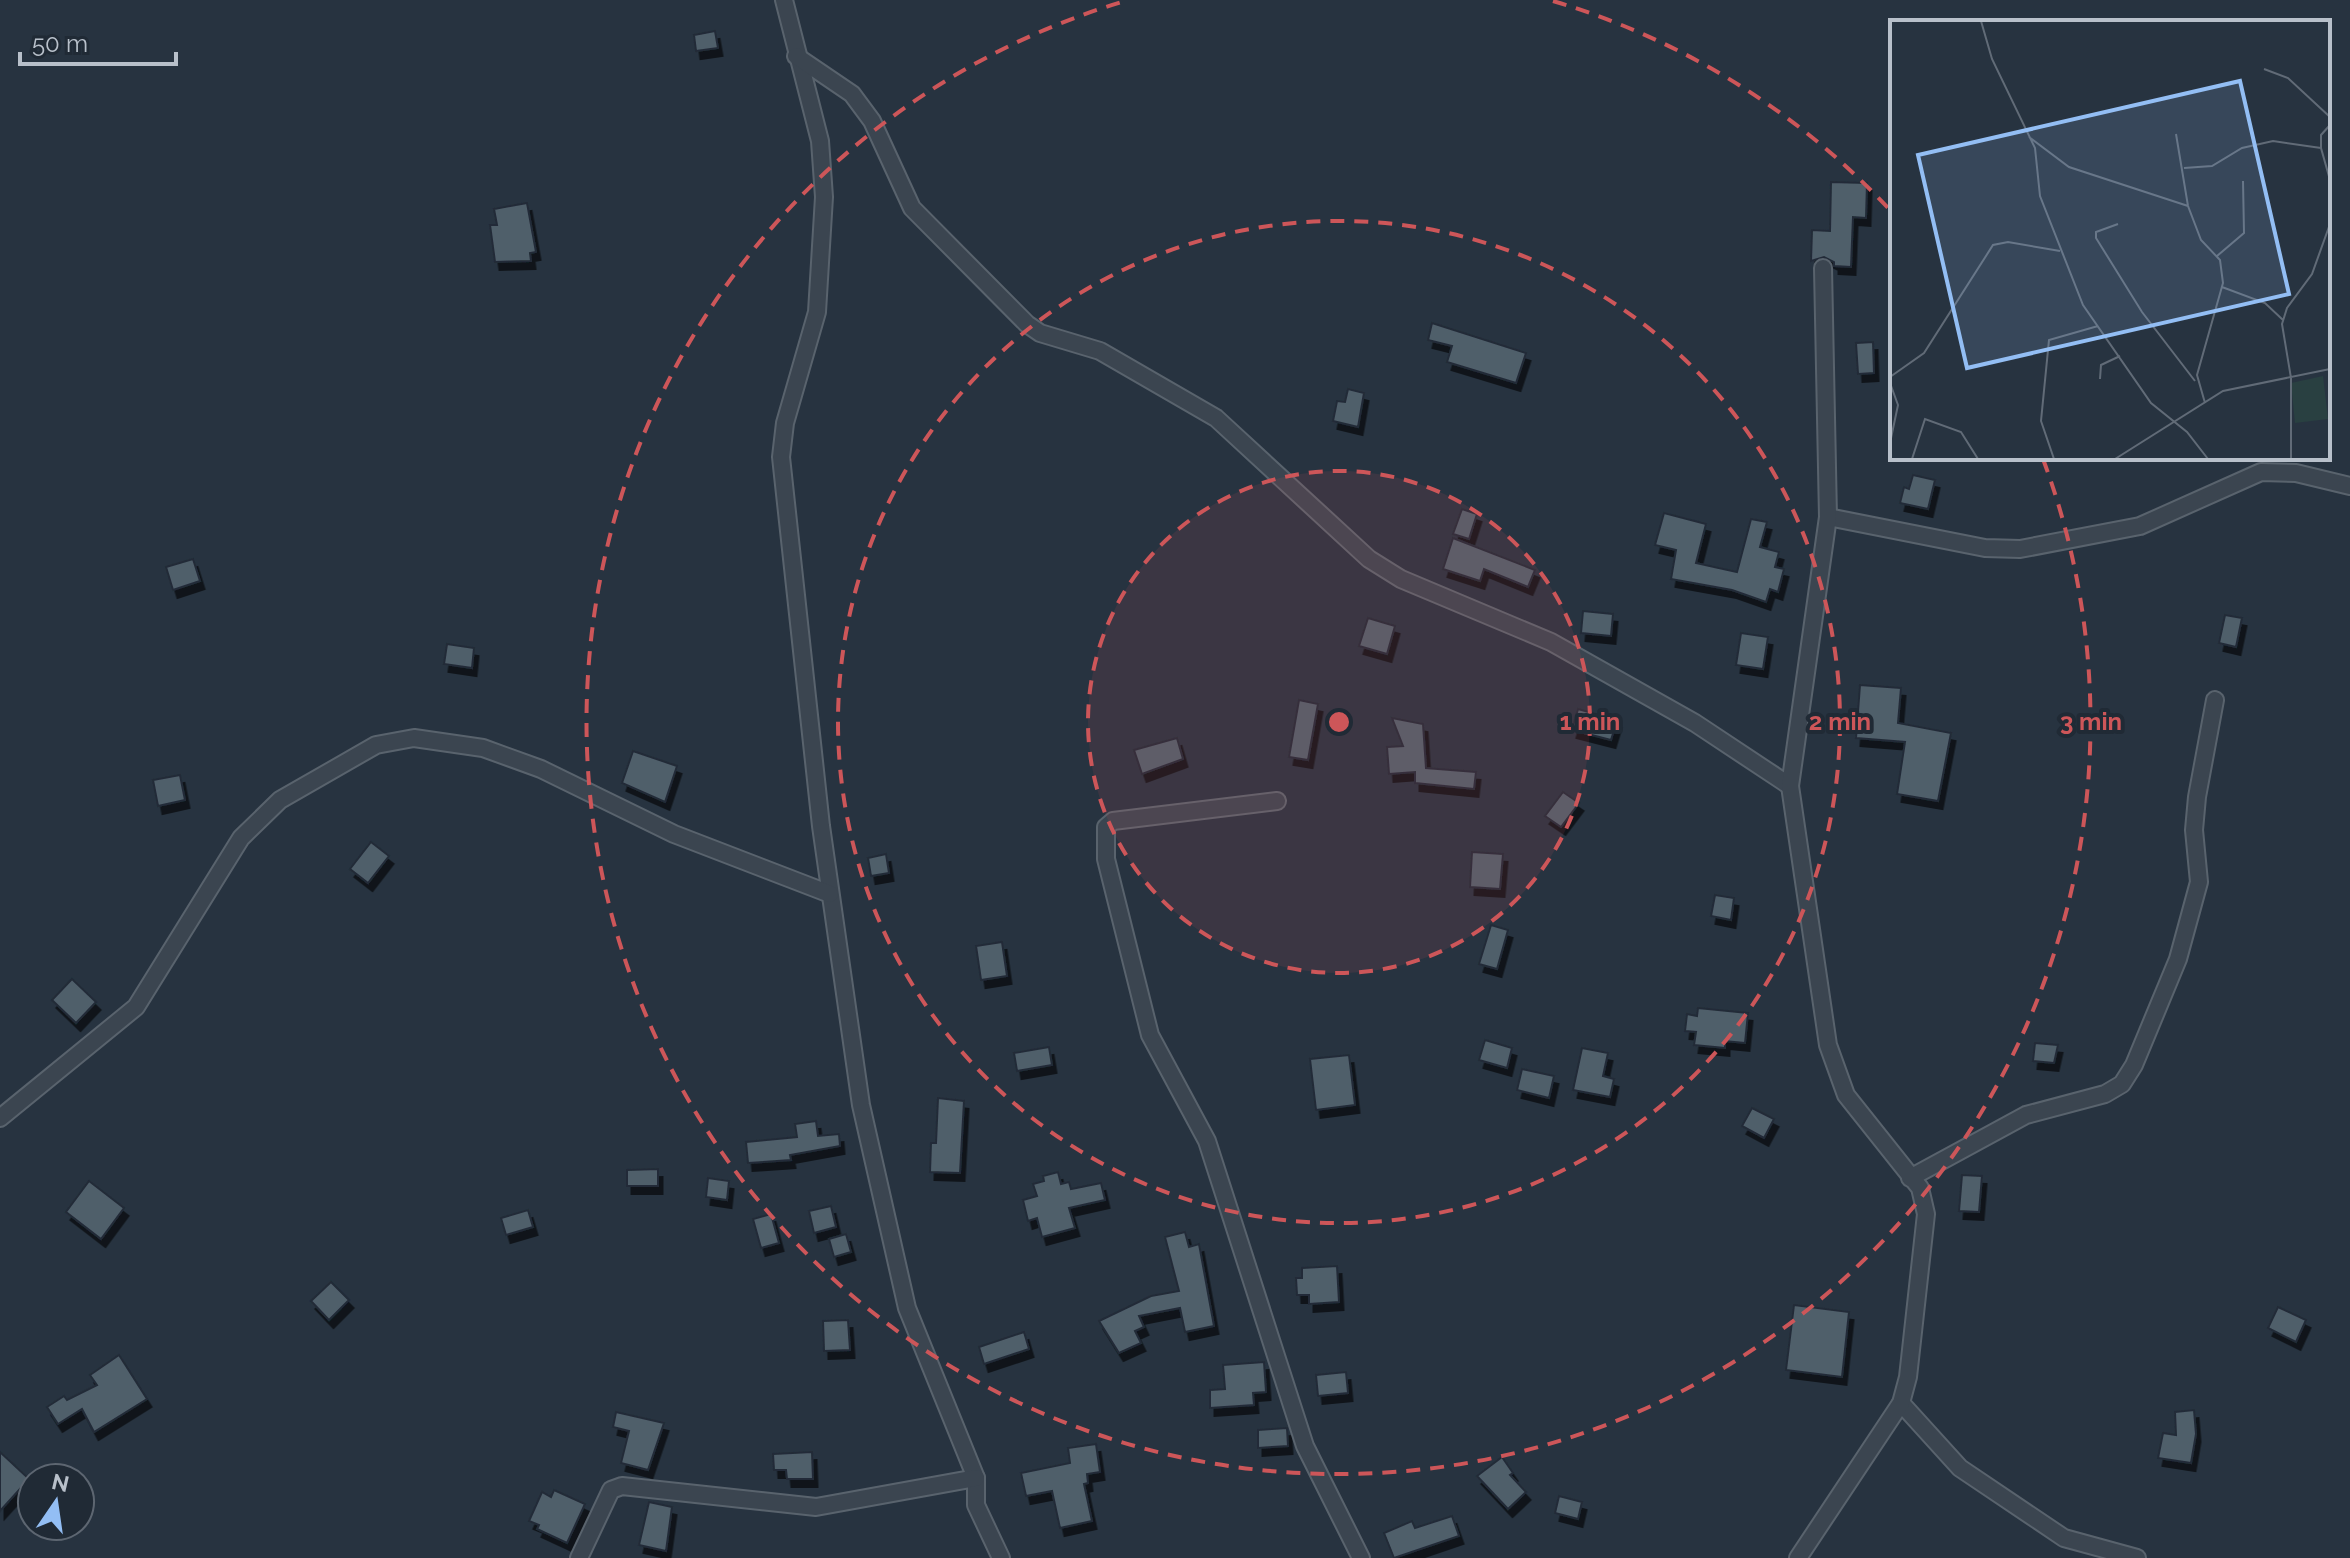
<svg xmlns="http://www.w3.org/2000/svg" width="2350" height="1558" viewBox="0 0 2350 1558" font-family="Raleway,sans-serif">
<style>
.building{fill:#505e6b;stroke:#222c37;stroke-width:2;filter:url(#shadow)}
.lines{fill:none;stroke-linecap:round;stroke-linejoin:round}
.minor-casing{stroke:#59636d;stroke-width:20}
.minor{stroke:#3b4550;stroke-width:16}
.ring{fill:none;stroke:#cd5659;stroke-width:4;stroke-dasharray:14 10}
.inset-road{fill:none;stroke:#616b77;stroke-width:2}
.view{fill:#93bef4;fill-opacity:0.15;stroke:#93bef4;stroke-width:4}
.inset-edge{fill:none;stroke:#b8c0ca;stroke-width:4}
.centre{fill:#cd5659;stroke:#202a35;stroke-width:4}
.ring-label{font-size:24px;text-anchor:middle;font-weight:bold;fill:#cd5659;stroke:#202a35;stroke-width:8;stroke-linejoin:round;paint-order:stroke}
</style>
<defs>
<filter id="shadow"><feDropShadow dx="4.5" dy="8" stdDeviation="0" flood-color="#0009"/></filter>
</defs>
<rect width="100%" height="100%" fill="#273340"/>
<g class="building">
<polygon points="715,31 718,48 696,51 694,35"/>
<polygon points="1831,182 1867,183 1866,218 1853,217 1851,267 1834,266 1834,262 1824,257 1811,261 1812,230 1830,231"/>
<polygon points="527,203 536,252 530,253 531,261 495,262 490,225 497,225 494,209"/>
<polygon points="1432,323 1526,353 1516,383 1447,362 1452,346 1428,340"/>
<polygon points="1873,342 1874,373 1858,374 1856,343"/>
<polygon points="1348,389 1364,393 1358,427 1333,421 1337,401 1345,402"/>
<polygon points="1913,475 1935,480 1928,509 1900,503 1904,487 1909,489"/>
<polygon points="1462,509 1477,514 1469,539 1453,534"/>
<polygon points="1664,513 1706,524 1696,563 1737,572 1751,519 1767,522 1760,547 1779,552 1775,567 1784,569 1778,592 1770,589 1766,602 1732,590 1671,579 1676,550 1655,545"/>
<polygon points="1453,538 1535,570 1528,587 1484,569 1480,581 1443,569"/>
<polygon points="193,559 200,581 173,590 166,567"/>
<polygon points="1583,611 1613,614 1611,636 1581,633"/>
<polygon points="2225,615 2242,618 2236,647 2219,643"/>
<polygon points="1368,618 1395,626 1387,654 1359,646"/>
<polygon points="1741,633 1768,637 1763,669 1736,665"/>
<polygon points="447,644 474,648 472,668 444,664"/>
<polygon points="1860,685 1901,688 1898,723 1951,733 1938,801 1897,794 1905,742 1856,738"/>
<polygon points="1299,700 1318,704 1308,760 1289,757"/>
<polygon points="1578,709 1617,720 1611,740 1572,730"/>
<polygon points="1392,718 1423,724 1426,768 1476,772 1474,789 1415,783 1415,772 1389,774 1387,747 1403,746"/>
<polygon points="1177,738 1183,759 1142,774 1134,750"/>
<polygon points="633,751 677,766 665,802 622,783"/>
<polygon points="180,775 185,800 158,806 153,780"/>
<polygon points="1563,792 1579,803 1561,827 1545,816"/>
<polygon points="371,842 389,856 368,883 350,869"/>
<polygon points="1472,852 1503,854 1500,889 1470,887"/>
<polygon points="886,854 889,873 871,876 868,858"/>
<polygon points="1715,895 1734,898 1731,920 1711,916"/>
<polygon points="1491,925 1508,930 1497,969 1479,964"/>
<polygon points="1002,942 1007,976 981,980 976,946"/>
<polygon points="72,979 96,1002 76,1023 52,1000"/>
<polygon points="1698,1008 1748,1013 1745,1043 1725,1041 1725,1048 1694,1045 1696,1032 1685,1031 1687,1014 1697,1016"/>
<polygon points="1485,1040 1512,1048 1507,1068 1479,1060"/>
<polygon points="2035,1043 2058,1045 2054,1063 2033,1061"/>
<polygon points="1049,1047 1052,1065 1017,1071 1014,1053"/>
<polygon points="1582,1048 1608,1053 1603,1076 1614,1079 1610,1097 1573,1090"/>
<polygon points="1349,1055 1355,1105 1316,1110 1310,1059"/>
<polygon points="1522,1069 1554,1076 1549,1098 1517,1090"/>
<polygon points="938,1098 964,1101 960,1173 930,1172 931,1143 936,1143"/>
<polygon points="1752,1108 1774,1119 1764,1138 1742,1126"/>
<polygon points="816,1121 818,1136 839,1134 840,1146 790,1155 791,1160 748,1163 746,1142 797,1137 795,1124"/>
<polygon points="658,1169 658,1186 627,1186 627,1170"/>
<polygon points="1058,1172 1061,1184 1069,1182 1071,1189 1101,1183 1105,1200 1069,1208 1075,1228 1042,1237 1037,1218 1028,1221 1023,1200 1037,1196 1033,1184 1044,1181 1043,1176"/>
<polygon points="1962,1175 1982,1176 1979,1212 1959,1211"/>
<polygon points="708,1178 729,1181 727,1200 706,1197"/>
<polygon points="89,1181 124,1208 101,1239 66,1212"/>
<polygon points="831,1206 836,1227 814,1233 809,1211"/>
<polygon points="528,1210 533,1227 506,1235 501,1218"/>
<polygon points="771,1214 779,1243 761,1248 753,1219"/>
<polygon points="1185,1232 1189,1247 1199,1244 1214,1326 1185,1332 1180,1308 1139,1316 1144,1327 1135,1331 1141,1343 1119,1353 1099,1321 1151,1296 1179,1291 1165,1237"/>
<polygon points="846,1234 851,1252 834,1257 829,1239"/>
<polygon points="1337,1266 1339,1302 1309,1304 1309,1295 1297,1295 1296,1278 1302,1278 1302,1268"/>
<polygon points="331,1282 349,1300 329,1320 311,1301"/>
<polygon points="1794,1305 1849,1312 1842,1377 1786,1370"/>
<polygon points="2278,1307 2306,1320 2296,1342 2268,1328"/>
<polygon points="848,1320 850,1350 824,1351 823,1321"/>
<polygon points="1024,1332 1029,1349 984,1364 979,1347"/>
<polygon points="119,1355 147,1399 94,1432 82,1409 58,1424 47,1407 64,1396 67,1400 97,1385 90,1375"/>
<polygon points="1264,1362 1266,1392 1253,1393 1254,1405 1210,1408 1210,1390 1225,1389 1223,1365"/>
<polygon points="1346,1372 1348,1393 1318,1396 1316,1375"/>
<polygon points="2194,1410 2196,1434 2191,1463 2158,1458 2163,1433 2176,1435 2175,1412"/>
<polygon points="616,1412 664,1423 648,1470 621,1463 629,1431 613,1427"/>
<polygon points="1287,1428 1288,1446 1258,1448 1258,1430"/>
<polygon points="1096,1444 1100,1472 1087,1474 1088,1483 1084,1484 1092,1521 1060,1528 1052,1491 1026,1496 1021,1473 1070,1463 1068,1448"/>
<polygon points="0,1452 29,1479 0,1511"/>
<polygon points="812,1452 813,1479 787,1479 786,1470 774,1470 773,1454"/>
<polygon points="1502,1457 1513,1473 1510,1475 1526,1492 1508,1509 1477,1476"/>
<polygon points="554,1490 585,1504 567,1543 537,1529 539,1525 529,1521 542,1492 551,1497"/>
<polygon points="1559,1496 1582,1502 1578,1519 1555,1513"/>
<polygon points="649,1502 672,1507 666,1551 639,1545"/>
<polygon points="1452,1516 1459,1536 1394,1558 1384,1533 1412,1521 1415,1528"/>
</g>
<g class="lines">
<g class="minor-casing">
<g id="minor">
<polyline points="784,0 820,141 824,197 817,312 785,423 781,457 821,826 861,1105 907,1308 976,1478 976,1505 1001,1558"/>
<polyline points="796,56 852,94 872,121 912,208 1027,324 1040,333 1100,351 1216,418 1369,559 1401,579 1551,642 1695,723 1790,786"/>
<polyline points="1828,517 1985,548 2020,549 2140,526 2261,472 2296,473 2350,486"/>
<polyline points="1277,801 1113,821 1106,827 1106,859 1150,1035 1207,1141 1305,1446 1361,1558"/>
<polyline points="0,1118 136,1007 241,838 280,800 376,745 414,738 483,748 541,769 674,834 830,894"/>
<polyline points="1910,1178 2026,1115 2105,1094 2122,1084 2134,1065 2178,959 2199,882 2194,830 2197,797 2215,700"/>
<polyline points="1901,1403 1960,1468 2064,1538 2137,1558"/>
<polyline points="579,1558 611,1490 622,1486 816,1507 976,1478"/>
<polyline points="1798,1558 1901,1403 1908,1377 1926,1214 1920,1188 1846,1095 1828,1045 1790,786 1828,517 1823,268"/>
</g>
</g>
<use href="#minor" class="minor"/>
</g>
<circle cx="1339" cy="722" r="251" fill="#cd5659" fill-opacity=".12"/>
<g class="ring">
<circle cx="1339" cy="722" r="251"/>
<circle cx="1339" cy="722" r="501"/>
<path d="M1553 1A752 752 0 0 1 1889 209M2043 459A752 752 0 1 1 1125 1"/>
</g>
<g transform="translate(1890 20)">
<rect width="440" height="440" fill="#273340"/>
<path d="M433,356l5,43 -33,4 -4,-40z" fill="#294041"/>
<path class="inset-road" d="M91,1l11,38 43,89 5,48 43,109 68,98 36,29 21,27M374,49l24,9 42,39M440,105l-9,10v13l9,32M286,114l12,72 13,34 19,20 3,23 -26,92 8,28M139,117l40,30 119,39M294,148l28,-2 30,-18 31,-7 48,7M228,204l-22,8v6l46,74 53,69M327,236l27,-23 -1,-52M332,267l43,16 18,17M0,357l34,-24 69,-108 15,-3 52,9M210,359l1,-14 19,-9M0,363l8,22 -8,38M22,439l13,-40 36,13 17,27M164,439l-13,-38 8,-81 49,-14M225,439l108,-68 107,-22M401,439v-81l-9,-54 5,-16 25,-34 18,-50"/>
<path class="view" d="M350,61l49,213 -322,74 -49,-213z"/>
<rect width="440" height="440" class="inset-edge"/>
</g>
<circle cx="1339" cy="722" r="12" class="centre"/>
<g class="ring-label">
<text x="1590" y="730">1 min</text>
<text x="1840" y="730">2 min</text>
<text x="2091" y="730">3 min</text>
</g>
<g transform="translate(56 1502) rotate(13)"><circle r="38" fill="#202a35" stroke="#5d6671" stroke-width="2"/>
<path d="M0-6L14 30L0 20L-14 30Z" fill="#93bef4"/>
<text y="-12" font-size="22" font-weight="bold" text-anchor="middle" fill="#b8c0ca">N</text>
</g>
<path d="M20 52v12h156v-12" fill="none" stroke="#b8c0ca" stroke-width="4"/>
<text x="32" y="52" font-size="24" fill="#b8c0ca" stroke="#202a35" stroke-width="6" paint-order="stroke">50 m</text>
</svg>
